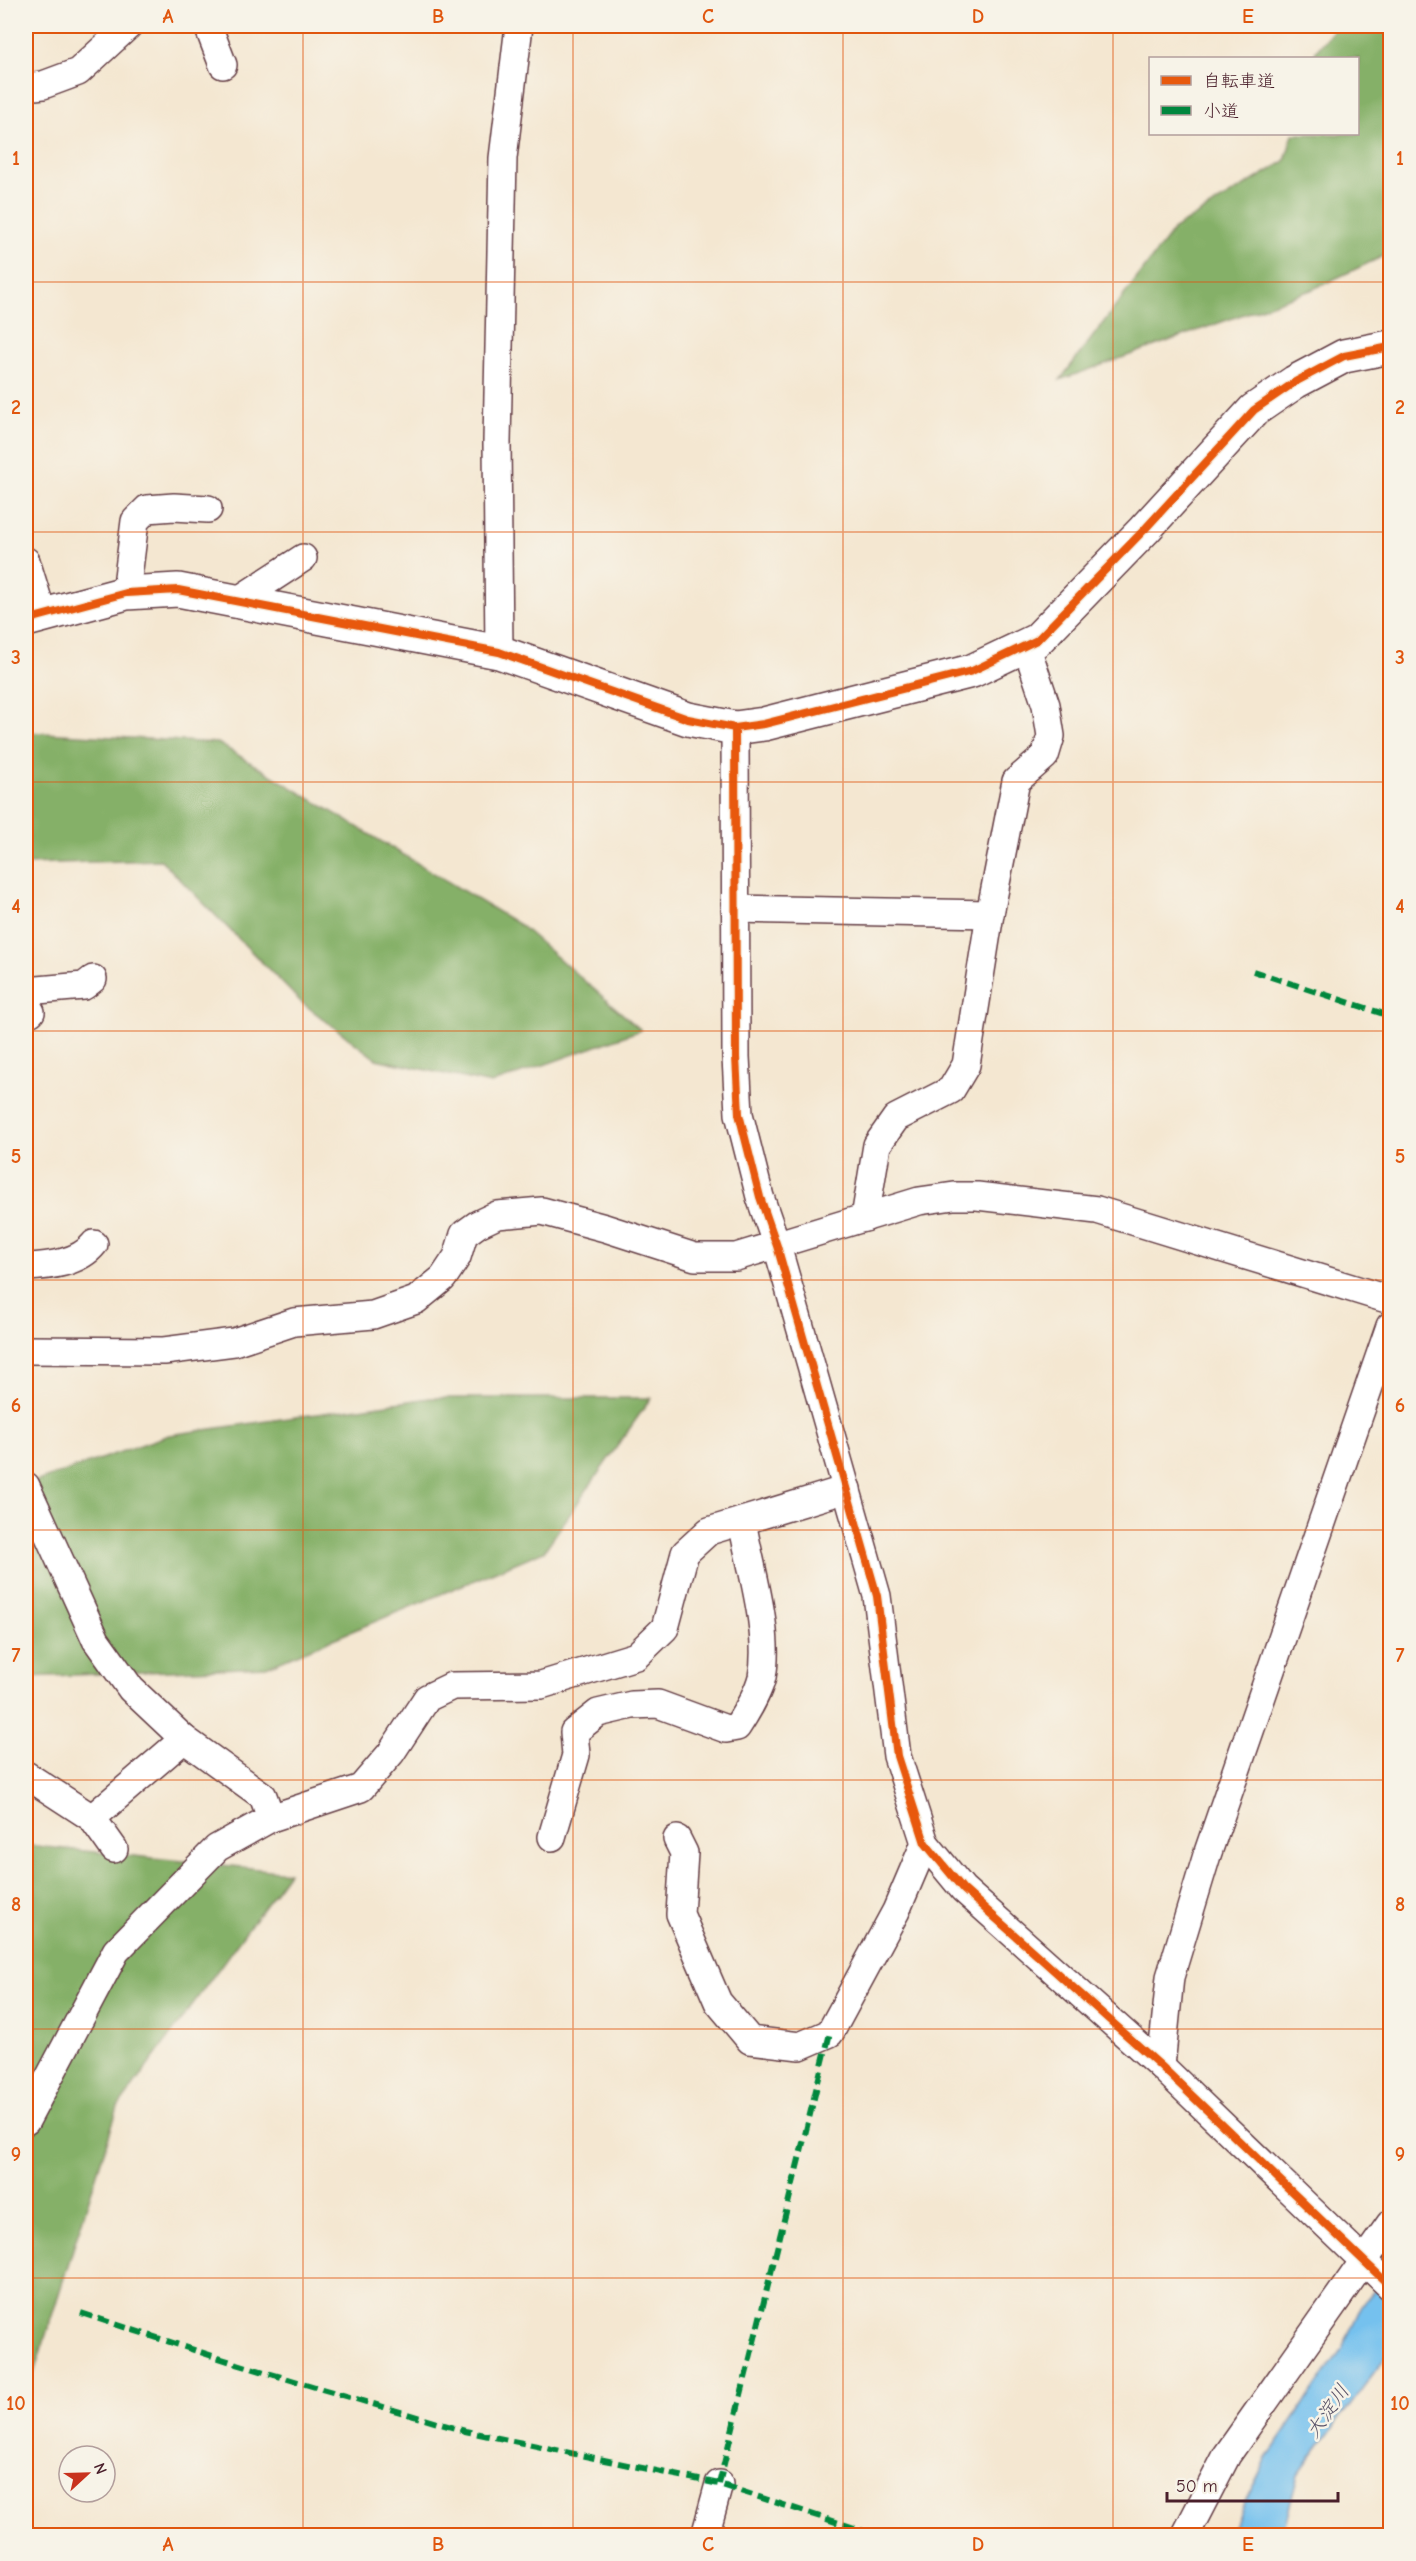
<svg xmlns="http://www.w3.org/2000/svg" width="1416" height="2561" viewBox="0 0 1416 2561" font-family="'Comic Neue','Klee One',sans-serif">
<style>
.forest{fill:#85b068;stroke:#68684a;stroke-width:1.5}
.water{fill:#74c1ee;stroke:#5f708c;stroke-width:1.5}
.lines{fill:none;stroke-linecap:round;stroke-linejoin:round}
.minor-casing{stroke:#643d44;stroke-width:30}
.tertiary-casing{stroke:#643d44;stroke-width:36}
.minor{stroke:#fff;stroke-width:27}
.tertiary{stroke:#fff;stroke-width:33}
.quiet{stroke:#00873e;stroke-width:6;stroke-dasharray:12 6;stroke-linecap:butt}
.cycleway-casing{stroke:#f7f3e8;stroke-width:11}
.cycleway{stroke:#e8590c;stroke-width:8}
.grid{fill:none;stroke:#e0560e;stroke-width:1.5;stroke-opacity:0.55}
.labels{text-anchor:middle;stroke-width:5;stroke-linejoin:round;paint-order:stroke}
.water-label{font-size:20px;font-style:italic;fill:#575066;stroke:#f7f3e8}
.neatline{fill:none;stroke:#e0560e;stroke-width:2}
.grid-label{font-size:20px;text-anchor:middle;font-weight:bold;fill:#e0560e}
</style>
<rect width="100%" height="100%" fill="#f7f3e8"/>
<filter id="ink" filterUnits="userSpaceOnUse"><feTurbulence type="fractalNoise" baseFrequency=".0167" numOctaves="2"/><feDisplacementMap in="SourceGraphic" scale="12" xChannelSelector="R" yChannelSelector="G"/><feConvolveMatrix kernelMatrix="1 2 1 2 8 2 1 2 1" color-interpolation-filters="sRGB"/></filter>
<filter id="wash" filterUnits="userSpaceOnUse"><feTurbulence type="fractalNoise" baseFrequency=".008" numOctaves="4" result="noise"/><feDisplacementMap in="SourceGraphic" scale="24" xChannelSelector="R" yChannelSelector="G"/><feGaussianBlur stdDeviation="1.35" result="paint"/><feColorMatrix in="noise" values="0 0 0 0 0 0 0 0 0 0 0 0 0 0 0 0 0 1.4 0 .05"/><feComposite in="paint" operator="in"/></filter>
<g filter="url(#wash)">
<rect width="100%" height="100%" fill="#f4e7d1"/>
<g class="forest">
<polygon points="1337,26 1390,26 1390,253 1311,290 1060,380 1174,229 1285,161 1293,134 1358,134 1358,58 1314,58 1316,51"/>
<polygon points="26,732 218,743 520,925 641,1030 491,1084 376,1059 301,1002 161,860 26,864"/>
<polygon points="430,1398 651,1398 544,1551 266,1667 26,1677 26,1485 169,1435"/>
<polygon points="26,1845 289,1872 118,2107 26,2398"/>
</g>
<polygon class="water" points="1390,2271 1390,2351 1298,2475 1282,2535 1228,2536 1267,2458 1341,2350 1362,2305"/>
</g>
<g filter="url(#ink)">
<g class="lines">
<g class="minor-casing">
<g id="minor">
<polyline points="208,26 223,65"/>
<polyline points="26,87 43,85 78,72 128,26"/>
<polyline points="26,561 43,616"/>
<polyline points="126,593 135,521 147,509 174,507 208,509"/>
<polyline points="237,601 303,558"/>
<polyline points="499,652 497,442 503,158 519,26"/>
<polyline points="735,728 736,1057 739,1114 760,1197 777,1246 877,1596 897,1756 925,1843 963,1889 1161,2066 1390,2286"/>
<polyline points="735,909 990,914"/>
<polyline points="26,991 84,986 93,979"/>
<polyline points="26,1010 31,1012"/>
<polyline points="865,1218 877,1145 896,1118 951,1090 966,1065 990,914 1016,781 1045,756 1051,736 1046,705 1026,645"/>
<path d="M26,1267c23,-1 53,-4 68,-23"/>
<polyline points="26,1350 164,1351 234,1342 294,1322 373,1315 416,1300 443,1278 457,1257 464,1234 478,1224 497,1215 542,1211 605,1228 695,1257 736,1257 919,1201 954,1196 977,1196 1097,1210 1390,1300"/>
<polyline points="26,1486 96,1640 131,1689 184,1739 263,1796 271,1818"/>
<polyline points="26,1775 92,1818 114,1849"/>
<polyline points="92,1818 184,1739"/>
<path d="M552,1837l24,-82 -2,-23 24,-19 34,-8 26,-1 68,25 11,-2c9,-14 21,-33 25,-50 9,-45 -12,-110 -20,-156"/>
<polyline points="677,1839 684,1853 680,1914 718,2002 750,2040 800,2046 830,2033 896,1911 925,1843"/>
<polyline points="1161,2066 1170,1977 1207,1855 1390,1326"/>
<polyline points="26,2121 116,1951 217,1848 271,1818 361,1788 391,1753 427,1698 452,1686 541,1685 636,1656 665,1628 685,1553 709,1531 847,1489"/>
<polyline points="705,2536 719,2484"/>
<polyline points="1185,2536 1227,2455 1390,2224"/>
</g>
</g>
<g class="tertiary-casing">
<polyline id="tertiary" points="26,620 126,593 178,590 499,652 688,719 735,728 764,724 972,671 1037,640 1144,530 1254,410 1295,382 1344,356 1390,347"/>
</g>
<use href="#minor" class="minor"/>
<use href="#tertiary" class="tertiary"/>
<g class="quiet">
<polyline points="1253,971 1390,1016"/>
<polyline points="81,2313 237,2364 465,2431 719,2484 879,2536"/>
<polyline points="719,2484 830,2033"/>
</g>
<g class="cycleway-casing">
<g id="cycleway">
<polyline points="26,620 126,593 178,590 499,652 688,719 735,728 764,724 972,671 1037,640 1144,530 1254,410 1295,382 1344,356 1390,347"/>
<polyline points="735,728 736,1057 739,1114 760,1197 777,1246 877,1596 897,1756 925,1843 963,1889 1161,2066 1390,2286"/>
</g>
</g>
<use href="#cycleway" class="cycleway"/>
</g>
</g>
<path class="grid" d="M303,26v2510M573,26v2510M843,26v2510M1113,26v2510M26,282h1364M26,532h1364M26,782h1364M26,1031h1364M26,1280h1364M26,1530h1364M26,1780h1364M26,2029h1364M26,2278h1364"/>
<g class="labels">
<g class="water-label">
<text transform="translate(1327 2411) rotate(-55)" y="7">大淀川</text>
</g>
</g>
<rect width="1416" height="2561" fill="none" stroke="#f7f3e8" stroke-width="66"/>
<rect x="1149" y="57" width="210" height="78" fill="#f7f3e8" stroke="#b29e9c" stroke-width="1.5"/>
<rect x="1161" y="76" width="30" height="9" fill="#e8590c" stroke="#b29e9c" stroke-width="1.5"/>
<text x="1203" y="87" font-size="18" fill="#4a1f2b">自転車道</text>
<rect x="1161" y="106" width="30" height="9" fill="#00873e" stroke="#b29e9c" stroke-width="1.5"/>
<text x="1203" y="117" font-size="18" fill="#4a1f2b">小道</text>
<g transform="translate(87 2474) rotate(68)"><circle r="28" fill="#f7f3e8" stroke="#b29e9c" stroke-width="1.5"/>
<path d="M0-4.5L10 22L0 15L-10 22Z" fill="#c8321e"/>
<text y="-9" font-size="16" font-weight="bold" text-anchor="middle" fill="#4a1f2b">N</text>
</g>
<path d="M1167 2492v9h171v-9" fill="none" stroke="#4a1f2b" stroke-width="3"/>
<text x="1176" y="2492" font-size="18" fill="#4a1f2b" stroke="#f7f3e8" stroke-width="4.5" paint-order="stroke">50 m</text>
<rect x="33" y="33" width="1350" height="2495" class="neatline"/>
<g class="grid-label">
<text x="168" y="23">A</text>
<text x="438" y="23">B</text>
<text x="708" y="23">C</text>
<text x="978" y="23">D</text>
<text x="1248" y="23">E</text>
<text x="16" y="165">1</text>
<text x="1400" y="165">1</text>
<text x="16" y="414">2</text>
<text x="1400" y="414">2</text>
<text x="16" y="664">3</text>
<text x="1400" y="664">3</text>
<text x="16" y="913">4</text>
<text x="1400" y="913">4</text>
<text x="16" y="1163">5</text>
<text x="1400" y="1163">5</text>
<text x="16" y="1412">6</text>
<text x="1400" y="1412">6</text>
<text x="16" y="1662">7</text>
<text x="1400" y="1662">7</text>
<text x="16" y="1911">8</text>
<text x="1400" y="1911">8</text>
<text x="16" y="2161">9</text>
<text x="1400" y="2161">9</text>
<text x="16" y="2410">10</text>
<text x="1400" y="2410">10</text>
<text x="168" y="2551">A</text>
<text x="438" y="2551">B</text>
<text x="708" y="2551">C</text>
<text x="978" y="2551">D</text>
<text x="1248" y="2551">E</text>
</g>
</svg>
